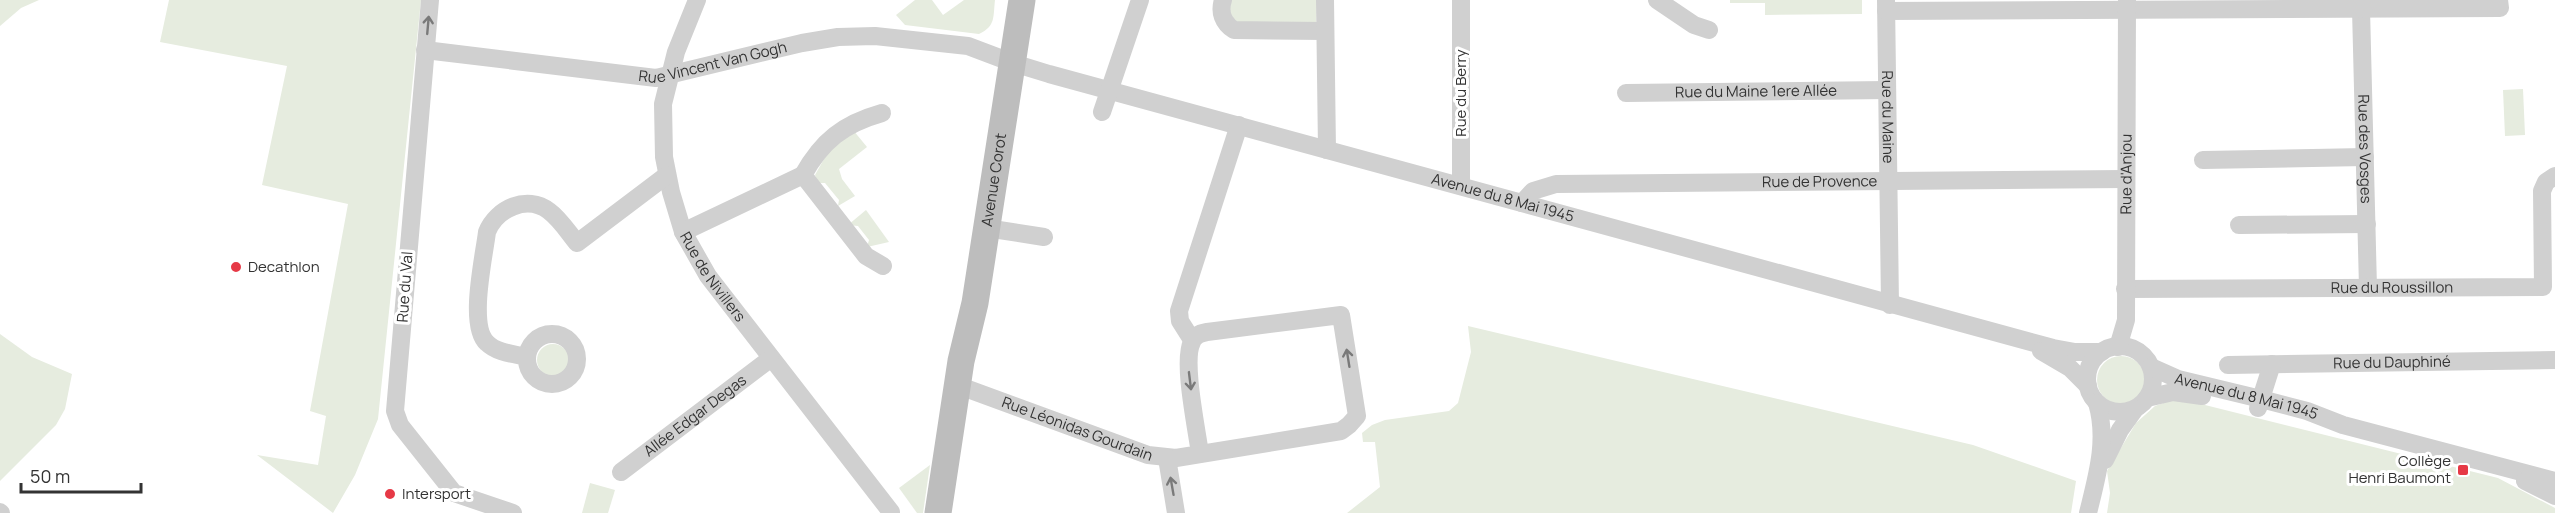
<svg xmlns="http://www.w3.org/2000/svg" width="2555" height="513" viewBox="0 0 2555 513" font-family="Manrope,sans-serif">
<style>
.green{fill:#e6ecdf}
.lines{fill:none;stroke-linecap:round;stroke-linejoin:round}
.street{stroke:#d0d0d0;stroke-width:18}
.secondary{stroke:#bdbdbd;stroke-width:27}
.oneway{stroke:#7a7a7a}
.poi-dot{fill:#e63946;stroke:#fff;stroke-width:2}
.labels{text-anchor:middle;stroke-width:6;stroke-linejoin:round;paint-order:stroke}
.street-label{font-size:15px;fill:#333;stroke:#fff}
.poi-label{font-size:15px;fill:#333;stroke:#fff;text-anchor:start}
</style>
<rect width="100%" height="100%" fill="#fff"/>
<g class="green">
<polygon points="0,0 39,0 21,8 0,26"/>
<polygon points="169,0 421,0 378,419 355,475 333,513 257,455 318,465 326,416 310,411 348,204 262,185 287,66 160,42"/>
<path d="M915,0h17l11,15 21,-15h31c-2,17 1,26 -16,34l-74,-9 -9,-10z"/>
<path d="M1232,0h85l-1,23 -76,1c-9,-6 -13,-14 -8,-24z"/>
<polygon points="1730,0 1862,0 1862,14 1765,15 1765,3 1730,3"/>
<polygon points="2523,89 2525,135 2505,136 2503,90"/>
<polygon points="853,130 867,147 839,169 842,179 855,196 838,206 839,200 825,183 818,183 815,175 828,152"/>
<polygon points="866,210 889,242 867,247 869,240 858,226 848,225"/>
<polygon points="1468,326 1973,445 2076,481 2071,513 1347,513 1380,487 1375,442 1363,442 1362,433 1372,425 1385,420 1449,411 1458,403 1471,352"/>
<polygon points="0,334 32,357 72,374 65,409 56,425 0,481"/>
<circle cx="553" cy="360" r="16"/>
<circle cx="2121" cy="380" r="24"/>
<polygon points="2177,398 2498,478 2555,508 2555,513 2107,513 2110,493 2107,471 2136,423 2155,406"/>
<polygon points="930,465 923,513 917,513 899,488"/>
<polygon points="590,483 615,490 608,513 582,513"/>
</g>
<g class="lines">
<g class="street">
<polyline points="430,0 395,411 400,425 454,493 513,513"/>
<path id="s1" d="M697,0l-21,52 -13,52 1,53 7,35 12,40 25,44 183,236"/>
<path d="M1223,0c-4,12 0,23 11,30l91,1"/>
<polyline points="1325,0 1327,150"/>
<polyline points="1461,0 1461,186"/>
<polyline points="1657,0 1694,25 1709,30"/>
<path id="s2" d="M1886,0l4,305"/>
<path id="s3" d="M2361,9l7,279"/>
<polyline points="1886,11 2500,8 2499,0"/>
<path id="s4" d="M425,50l231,28 146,-35 36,-6 37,-1 93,10 45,17 36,11 1004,274 22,4h27"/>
<path id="s5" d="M1626,93l261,-3"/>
<polyline points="1102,112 1140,0"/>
<polyline points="2203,160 2365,157"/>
<path d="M803,175c19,-34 40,-51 79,-62"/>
<path id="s6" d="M1522,203l11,-12 23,-7 569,-5"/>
<polyline points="2239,225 2367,224"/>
<polyline points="986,228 1044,237"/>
<polyline points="683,232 803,175 866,256 883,266"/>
<path id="s7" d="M2125,289l418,-2 -1,-96 4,-9 9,-6"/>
<circle cx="552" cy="359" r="25"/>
<polyline points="1192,340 1180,321 1179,311 1239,125"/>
<circle cx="2120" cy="379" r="33"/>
<path id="s8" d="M2118,347l8,-27 1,-320"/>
<polyline points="2041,351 2070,368 2088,386"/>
<path d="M527,357c-13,-3 -30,-4 -40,-14 -19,-17 -3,-86 0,-111 9,-23 40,-38 62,-21 11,8 19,21 28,32l90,-68"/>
<path id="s9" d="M2228,365l327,-5"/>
<path id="s10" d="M2151,367l27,12 83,20 46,12 36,14 212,56"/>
<path id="s11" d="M957,385l191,70 28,3 165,-27 8,-6 8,-9 -16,-101 -134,17c-6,1 -13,4 -15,10 -10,19 5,88 8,112"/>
<polyline points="2147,398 2173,392 2202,396"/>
<polyline points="2258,408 2272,364"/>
<polyline points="1167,458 1176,513"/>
<polyline points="2105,460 2120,430 2135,409"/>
<path id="s12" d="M621,472l149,-113"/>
<polyline points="2525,481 2555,496"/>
<polyline points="0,512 1,513"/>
<path d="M2088,513c9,-37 20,-73 9,-110"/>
</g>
<path class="secondary" id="s13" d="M938,513l23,-152 14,-58 47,-303"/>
</g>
<defs><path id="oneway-shaft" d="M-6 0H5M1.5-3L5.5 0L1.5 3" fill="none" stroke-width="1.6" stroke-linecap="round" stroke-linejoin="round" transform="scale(1.5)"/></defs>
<g class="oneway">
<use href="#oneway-shaft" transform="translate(428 25) rotate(-85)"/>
<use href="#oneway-shaft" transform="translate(1348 358) rotate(-99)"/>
<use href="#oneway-shaft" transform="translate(1190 381) rotate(83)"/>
<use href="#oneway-shaft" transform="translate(1172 486) rotate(-100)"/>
</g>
<g class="poi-dot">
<circle cx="236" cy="267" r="6"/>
<rect x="2457" y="464" width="12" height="12" rx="3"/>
<circle cx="390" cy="494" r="6"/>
</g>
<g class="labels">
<g class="street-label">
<text dy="5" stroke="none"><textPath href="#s4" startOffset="291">Rue Vincent Van Gogh</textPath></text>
<text dy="5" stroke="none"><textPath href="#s5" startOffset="130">Rue du Maine 1ere Allée</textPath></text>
<text transform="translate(1461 93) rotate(-90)" y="5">Rue du Berry</text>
<text dy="5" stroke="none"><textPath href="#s2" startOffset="117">Rue du Maine</textPath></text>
<text dy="5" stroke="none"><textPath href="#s3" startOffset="140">Rue des Vosges</textPath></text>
<text dy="5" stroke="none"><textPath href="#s8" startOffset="174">Rue d'Anjou</textPath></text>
<text dy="5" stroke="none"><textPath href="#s13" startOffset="338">Avenue Corot</textPath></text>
<text dy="5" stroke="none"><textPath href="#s6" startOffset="304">Rue de Provence</textPath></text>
<text dy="5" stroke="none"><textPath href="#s4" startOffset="1106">Avenue du 8 Mai 1945</textPath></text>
<text dy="5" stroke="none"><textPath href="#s1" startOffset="294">Rue de Nivillers</textPath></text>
<text transform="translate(405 287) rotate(-86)" y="5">Rue du Val</text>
<text dy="5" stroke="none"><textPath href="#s7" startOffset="267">Rue du Roussillon</textPath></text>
<text dy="5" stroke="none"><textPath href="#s9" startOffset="164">Rue du Dauphiné</textPath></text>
<text dy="5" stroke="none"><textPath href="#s10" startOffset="100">Avenue du 8 Mai 1945</textPath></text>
<text dy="5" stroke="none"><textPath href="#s12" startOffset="93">Allée Edgar Degas</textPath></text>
<text dy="5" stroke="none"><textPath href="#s11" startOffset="128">Rue Léonidas Gourdain</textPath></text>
</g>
<g class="poi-label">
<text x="248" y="272">Decathlon</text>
<text x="2451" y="466" text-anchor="end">Collège<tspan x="2451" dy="17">Henri Baumont</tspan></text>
<text x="402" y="499">Intersport</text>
</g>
</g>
<path d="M21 483v9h120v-9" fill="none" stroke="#333333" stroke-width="3"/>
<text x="30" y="483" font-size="18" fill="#333333" stroke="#ffffff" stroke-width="4.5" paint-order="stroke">50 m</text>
</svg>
